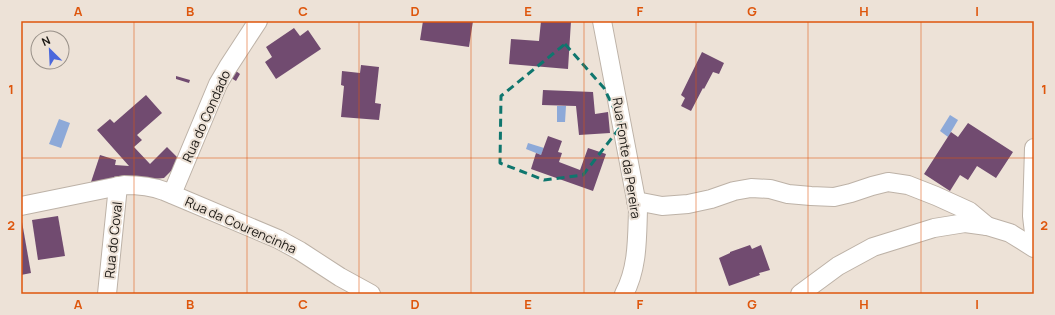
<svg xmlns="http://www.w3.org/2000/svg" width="1055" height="315" viewBox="0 0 1055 315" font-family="Manrope,sans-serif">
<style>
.water{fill:#8da9d8}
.building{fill:#714b70}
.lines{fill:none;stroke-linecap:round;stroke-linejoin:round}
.street-casing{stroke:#bdb2a7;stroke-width:20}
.street{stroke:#fff;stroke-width:18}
.marked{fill:none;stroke:#0f766e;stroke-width:3;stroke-dasharray:8 5;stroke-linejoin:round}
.grid{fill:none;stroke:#de560c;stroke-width:1;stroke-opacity:0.55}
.labels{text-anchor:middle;stroke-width:4;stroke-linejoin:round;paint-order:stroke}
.street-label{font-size:13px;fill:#191612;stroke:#ede2d7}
.neatline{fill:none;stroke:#de560c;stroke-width:1.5}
.grid-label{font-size:13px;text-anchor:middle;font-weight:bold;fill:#de560c}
</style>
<rect width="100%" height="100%" fill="#ede2d7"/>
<g class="water">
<polygon points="557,106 566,106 565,122 557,122"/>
<polygon points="950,115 958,120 948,137 940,131"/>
<polygon points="59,119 70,123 61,148 49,144"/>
<polygon points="528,143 544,148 541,155 526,149"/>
</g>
<g class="building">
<polygon points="423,21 473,21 469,47 420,40"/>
<polygon points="541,21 571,21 568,69 509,64 511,39 539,41"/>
<polygon points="294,28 300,36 308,30 321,49 276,79 265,62 272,57 266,47"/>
<polygon points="702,52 724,63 719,74 713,72 704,89 703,88 691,111 681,106 685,98 681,95"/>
<polygon points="361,65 379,67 375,103 381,104 379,120 341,117 344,86 341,85 342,71 360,73"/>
<polygon points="232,68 240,74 236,81 228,76"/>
<polygon points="176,76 190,80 189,83 176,79"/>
<polygon points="543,90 593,92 595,114 608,112 610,133 579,135 576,106 542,105"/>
<polygon points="146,95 162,113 137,135 142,140 134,147 150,164 167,147 181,161 164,178 143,180 110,179 91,182 100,155 116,160 115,165 129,166 97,130 110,119 114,123"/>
<polygon points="968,123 1013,152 996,178 977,166 968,180 960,175 950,191 924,174 951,132 958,137"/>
<polygon points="548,136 562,141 558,152 562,153 559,162 580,170 588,148 606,154 593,191 531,169 536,153 541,155"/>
<polygon points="58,216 65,256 38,260 32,220"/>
<polygon points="21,222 22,222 31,273 21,275"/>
<polygon points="750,245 752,249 761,245 770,270 759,273 760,275 729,286 719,258 730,253 730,252"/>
</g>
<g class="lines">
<g class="street-casing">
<g id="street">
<path d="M602,21l36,189c-1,28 0,58 -14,84"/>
<polyline points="1034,148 1032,216 1034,233"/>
<polyline points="172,194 218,84 228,67 258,21"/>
<polyline points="636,201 662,206 688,204 711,199 734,191 751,188 770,189 788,194 811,196 834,197 851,193 872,186 888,182 908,185 936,196 969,211 987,226"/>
<path d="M21,206l103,-21c15,0 27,1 40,6l114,48 22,12 40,26 31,17"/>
<polyline points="107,294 118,186"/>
<polyline points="800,294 838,266 873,247 934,228 965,223 987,226 1010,233 1034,248"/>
</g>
</g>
<use href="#street" class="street"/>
</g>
<path class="marked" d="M565,44l39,44 18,37 -39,50 -39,5 -44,-17 1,-67z"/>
<path class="grid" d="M134,21v273M247,21v273M359,21v273M471,21v273M584,21v273M696,21v273M808,21v273M921,21v273M21,158h1013"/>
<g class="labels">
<g class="street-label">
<text transform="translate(206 116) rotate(-66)" y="5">Rua do Condado</text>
<text transform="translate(627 158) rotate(81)" y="5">Rua Fonte da Pereira</text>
<text transform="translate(241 225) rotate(24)" y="5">Rua da Courencinha</text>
<text transform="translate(113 240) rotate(-84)" y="5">Rua do Coval</text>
</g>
</g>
<rect width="1055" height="315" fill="none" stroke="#ede2d7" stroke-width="44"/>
<g transform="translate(50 50) rotate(336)"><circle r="19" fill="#ede2d7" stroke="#989088"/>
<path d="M0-3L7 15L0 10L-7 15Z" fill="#4b68dc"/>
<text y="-6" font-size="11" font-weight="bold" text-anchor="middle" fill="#191612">N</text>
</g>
<rect x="22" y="22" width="1011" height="271" class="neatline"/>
<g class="grid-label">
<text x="78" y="16">A</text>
<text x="190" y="16">B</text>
<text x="303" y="16">C</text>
<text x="415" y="16">D</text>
<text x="528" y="16">E</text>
<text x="640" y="16">F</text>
<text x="752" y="16">G</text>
<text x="864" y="16">H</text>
<text x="977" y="16">I</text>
<text x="11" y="94">1</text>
<text x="1044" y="94">1</text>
<text x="11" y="230">2</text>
<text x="1044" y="230">2</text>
<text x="78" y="309">A</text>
<text x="190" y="309">B</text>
<text x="303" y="309">C</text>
<text x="415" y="309">D</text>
<text x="528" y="309">E</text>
<text x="640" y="309">F</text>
<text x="752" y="309">G</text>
<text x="864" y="309">H</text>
<text x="977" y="309">I</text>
</g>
</svg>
